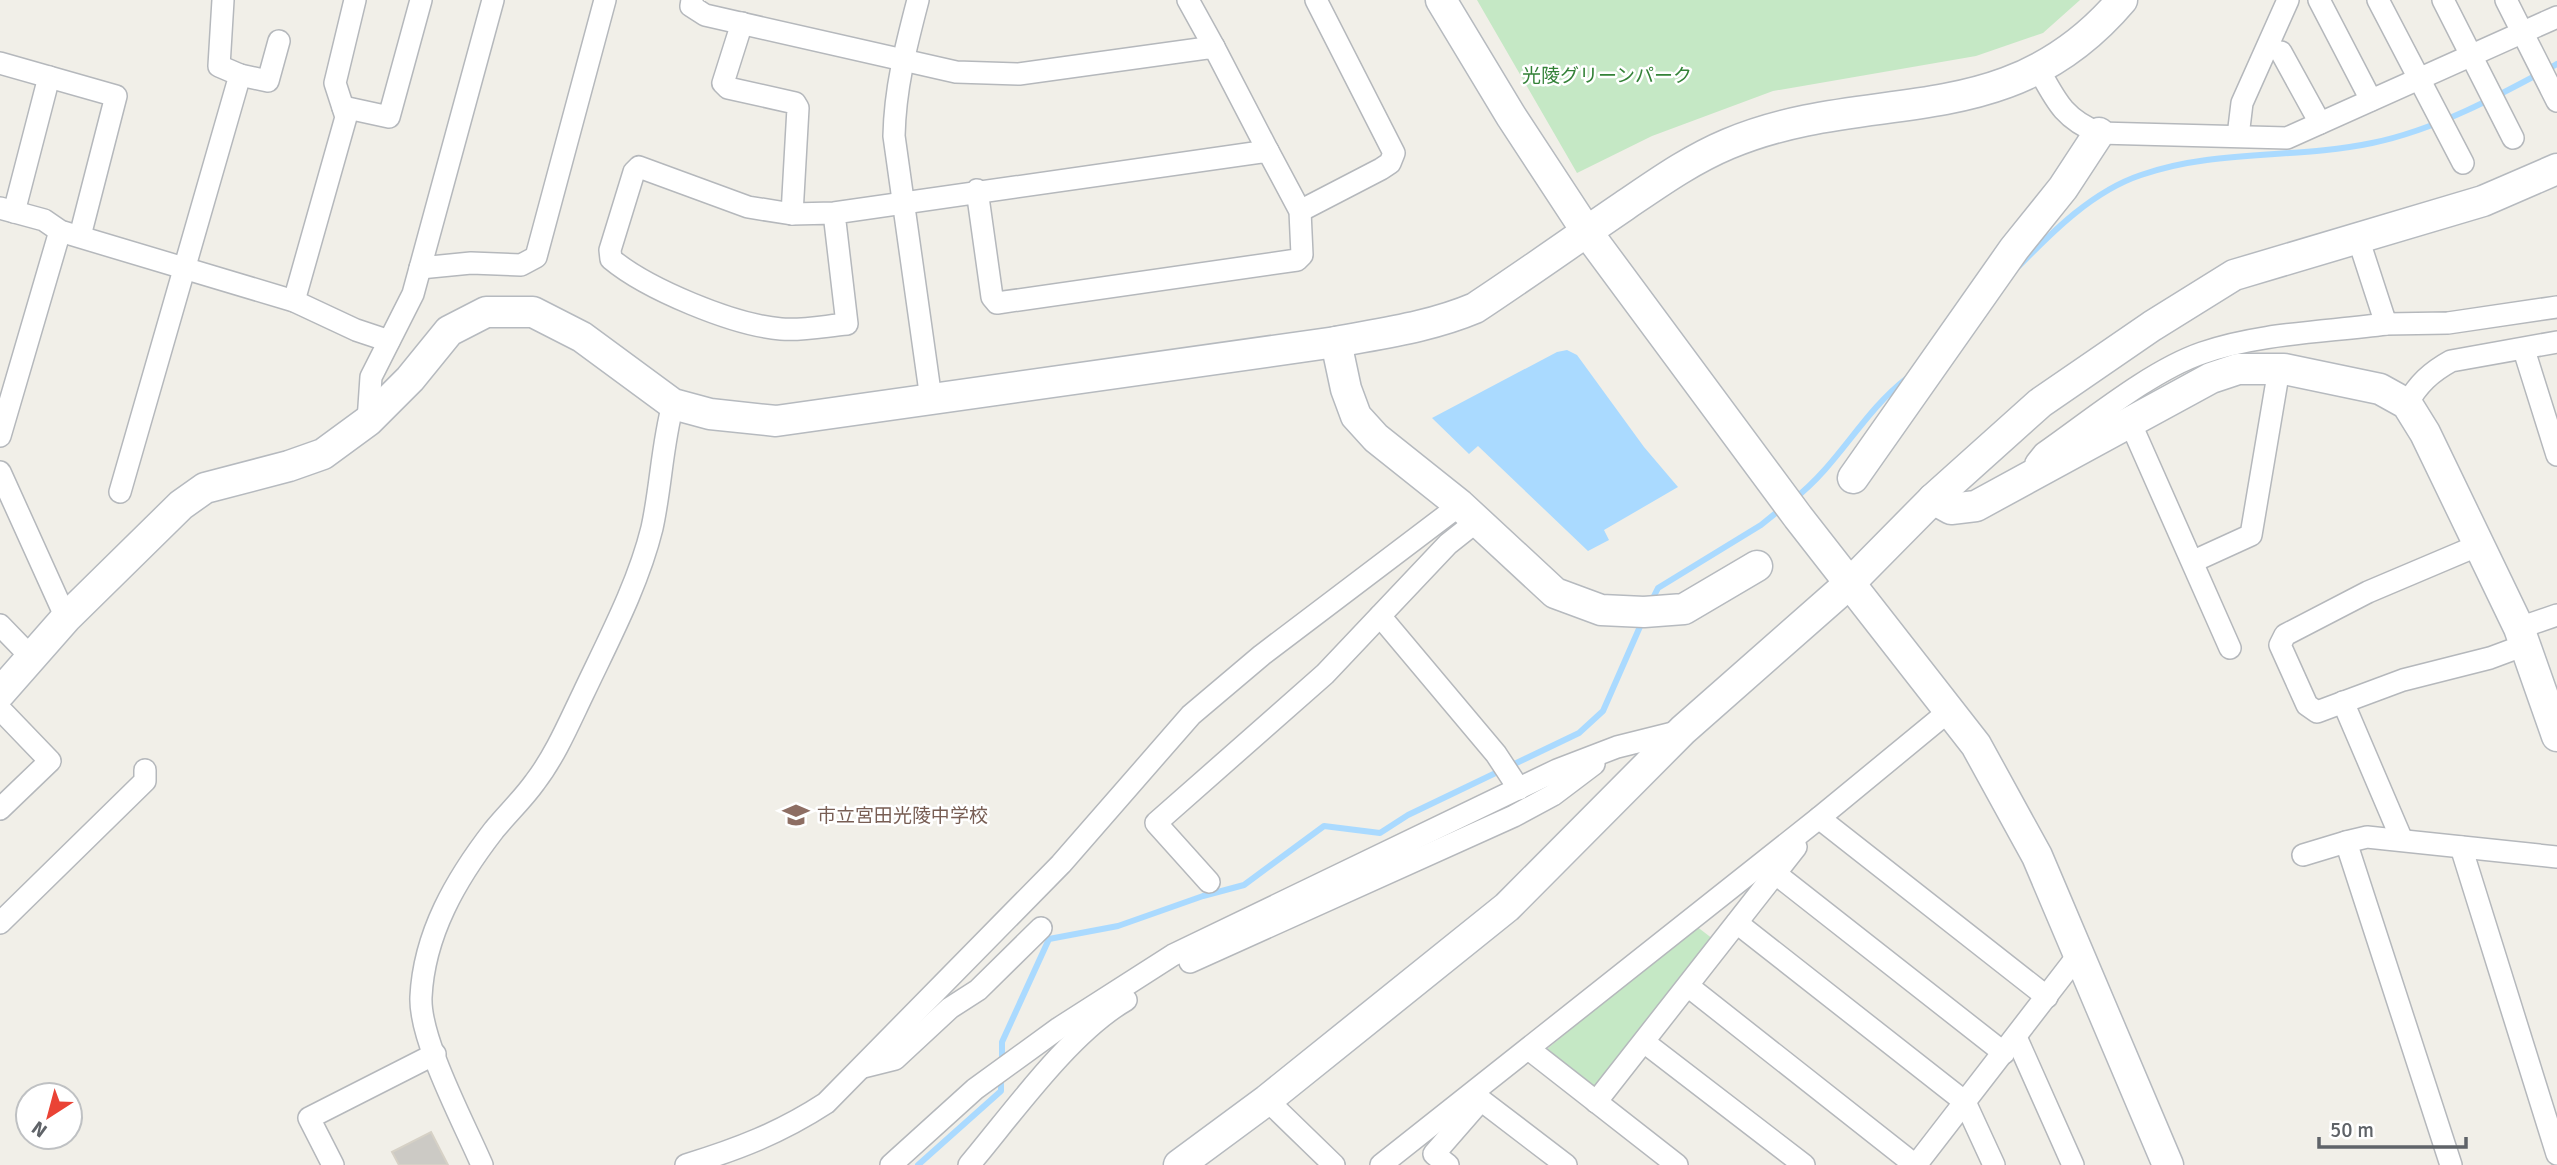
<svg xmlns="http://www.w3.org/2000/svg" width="2557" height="1165" viewBox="0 0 2557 1165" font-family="Signika,'Noto Sans JP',sans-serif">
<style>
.green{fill:#c5e8c5}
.water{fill:#aadaff}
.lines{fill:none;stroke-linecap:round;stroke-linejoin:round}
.stream{stroke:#aadaff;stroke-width:6}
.building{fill:#cccac5;stroke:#d6d1c6;stroke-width:2}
.street-casing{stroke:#b5b8bc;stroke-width:24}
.secondary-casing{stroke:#b6babf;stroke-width:33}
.street{stroke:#fff;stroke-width:21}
.secondary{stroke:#fff;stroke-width:30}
.labels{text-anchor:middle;stroke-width:5;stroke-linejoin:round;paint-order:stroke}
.park-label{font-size:19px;fill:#348238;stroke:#fff}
.education-label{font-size:19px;fill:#785e54;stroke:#fff;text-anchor:start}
</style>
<rect width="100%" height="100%" fill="#f1efe8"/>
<g class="green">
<polygon points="1477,0 2080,0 2043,33 1976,56 1773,91 1652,136 1577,173"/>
<polygon points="1696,926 1713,939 1595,1087 1547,1049"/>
</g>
<polygon class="water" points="1567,350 1577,355 1644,447 1678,487 1604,530 1609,540 1588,551 1478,446 1469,454 1432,418 1557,352"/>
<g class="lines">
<g class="stream">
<path d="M2019,266c34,-35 74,-75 122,-91 73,-26 156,-16 231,-32 64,-13 128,-48 185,-79"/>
<path d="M1794,499c45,-35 68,-86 113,-121"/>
<polyline points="1651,602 1658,588 1761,525 1782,508"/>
<polyline points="1002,1063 1002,1042 1049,939 1118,926 1203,896 1244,885 1324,826 1380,833 1408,815 1579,733 1603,711 1642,622"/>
<polyline points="918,1165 1001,1091 1001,1077"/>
</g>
</g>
<polygon class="building" points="431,1132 448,1165 399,1165 392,1152"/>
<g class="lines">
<g class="street-casing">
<g id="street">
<polyline points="692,0 691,6 705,15 956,72 1019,74 1214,47 1268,151"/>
<path d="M918,0c-12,46 -23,88 -24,136l37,263"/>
<polyline points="1188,0 1214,47"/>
<polyline points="2319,0 2371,100"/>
<polyline points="2378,0 2463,163"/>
<polyline points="2443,0 2513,138"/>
<polyline points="2506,0 2557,101"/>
<polyline points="742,23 723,83 728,88 795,103 798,108 792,214"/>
<polyline points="2281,52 2320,123"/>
<polyline points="0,63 116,96 80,236"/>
<path d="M2039,70c17,31 25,49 60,63l188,5 270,-121"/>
<polyline points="240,75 268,81 279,41"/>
<polyline points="343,107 389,117 421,0"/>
<polyline points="2238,136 2242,103 2288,0"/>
<polyline points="0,208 44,220 60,231 294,301 356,330 389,341"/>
<polyline points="1300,211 1381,169 1390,163 1394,153 1316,0"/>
<polyline points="14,212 49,77"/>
<path d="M834,213l13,111c-22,2 -45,7 -66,5 -48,-4 -134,-40 -170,-70l-1,-9 24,-78 5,-5 109,40 44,7 42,-1 434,-62 32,60 2,44 -5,5 -300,43 -5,-6 -15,-107"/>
<polyline points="2358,238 2386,324 2448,323 2557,307"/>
<polyline points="420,268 471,263 521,265 536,257 605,0"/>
<polyline points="294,301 346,117 335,83 355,0"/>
<polyline points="2524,350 2557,455"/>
<path d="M2407,404c11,-20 24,-32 44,-43l106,-19"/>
<polyline points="368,421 371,377 413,294 493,0"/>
<polyline points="2130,422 2230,648"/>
<polyline points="0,436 60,231"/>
<path d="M2036,469v-6l8,-10c46,-32 106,-82 158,-100 57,-20 124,-21 184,-29"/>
<polyline points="0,472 66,618"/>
<polyline points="120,492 240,75 219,66 223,0"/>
<polyline points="2479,545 2368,592 2285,635 2280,645 2307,705 2317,712 2403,680 2490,658 2525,645"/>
<polyline points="2194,561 2251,535 2279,369"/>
<polyline points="1380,616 1496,754 1519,789"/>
<polyline points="0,625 30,656"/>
<polyline points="2519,628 2557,615"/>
<polyline points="2343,702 2402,840"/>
<polyline points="0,709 50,761 0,809"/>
<polyline points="1819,818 2047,997"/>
<polyline points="2461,847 2557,1154"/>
<polyline points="2303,855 2346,842"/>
<polyline points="1776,874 2004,1053"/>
<polyline points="1209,882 1156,823 1325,674 1448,544 1477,521"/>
<polyline points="0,923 145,781 145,770"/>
<polyline points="1737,923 1965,1102 1994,1165"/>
<polyline points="1190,962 1514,816 1553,795 1594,764"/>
<polyline points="1688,986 1915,1165"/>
<polyline points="2016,1037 2073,1165"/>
<polyline points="1644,1042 1804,1165"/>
<polyline points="1530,1050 1677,1165"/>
<polyline points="863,1067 895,1059 950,1008 978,990 1041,928"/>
<polyline points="1473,1094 1566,1165"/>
<polyline points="1267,1100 1334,1165"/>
<polyline points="1596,1102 1796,847"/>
<polyline points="333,1165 309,1118 435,1054"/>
<path d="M482,1165c-18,-42 -63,-126 -61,-168 3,-63 35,-118 73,-167 13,-16 29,-31 41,-48 20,-26 34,-59 48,-88 25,-53 55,-109 69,-166 9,-41 10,-83 21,-124"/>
<path d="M686,1165c52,-16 94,-32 140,-62l235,-239 130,-149 71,-60 198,-150"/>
<polyline points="891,1165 975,1089 1059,1028 1173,955 1557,770 1617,747 1681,731"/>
<path d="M969,1165c43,-51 100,-132 157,-165"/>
<polyline points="1381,1165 1819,818 1949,711"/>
<polyline points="1448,1165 1434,1154 1481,1100"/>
<polyline points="1916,1165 2079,954"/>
<polyline points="2451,1165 2346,842 2367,837 2557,857"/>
</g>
</g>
<g class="secondary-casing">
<g id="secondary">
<polyline points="1441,0 1511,116 1587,232 1798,517 1976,745 2037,856 2168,1165"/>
<polyline points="1336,342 1346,389 1356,416 1376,438 1460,505 1555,593 1601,610 1644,612 1684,609 1757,566"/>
<polyline points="1853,478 2014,249 2063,188 2099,133"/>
<polyline points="1933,499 1951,509 1976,506 2211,378 2238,369 2284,369 2380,389 2407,404 2425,433 2519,628 2557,736"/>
<path d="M0,693l66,-75 115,-113 24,-17 84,-22 34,-12 45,-33 42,-42 39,-48 37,-19h47l49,25 91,67 37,10 66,7 560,-79c47,-9 94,-15 139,-34 50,-33 99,-68 149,-102 34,-23 66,-46 104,-62 143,-60 278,-7 394,-144"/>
<polyline points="1179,1165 1267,1100 1507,907 1683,730 1851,582 1933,499 2040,403 2152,326 2234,275 2483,201 2557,169"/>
</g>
</g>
<use href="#street" class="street"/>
<use href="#secondary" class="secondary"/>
</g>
<defs>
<g id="school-bare" transform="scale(2.1)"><path d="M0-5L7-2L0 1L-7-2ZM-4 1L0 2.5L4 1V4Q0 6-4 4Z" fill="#8d6e63" stroke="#fff" stroke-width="2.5" paint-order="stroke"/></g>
</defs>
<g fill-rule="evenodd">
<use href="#school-bare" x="796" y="815"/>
</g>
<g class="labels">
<g class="park-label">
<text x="1607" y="82">光陵グリーンパーク</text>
</g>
<g class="education-label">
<text x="817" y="822">市立宮田光陵中学校</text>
</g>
</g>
<g transform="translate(49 1116) rotate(216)"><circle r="33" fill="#ffffff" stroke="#bfc1c3" stroke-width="2"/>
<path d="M0-5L12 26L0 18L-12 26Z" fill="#ea4335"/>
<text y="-10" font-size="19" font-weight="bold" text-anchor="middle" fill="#5f6368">N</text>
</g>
<path d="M2319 1137v10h147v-10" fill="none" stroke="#5f6368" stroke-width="3.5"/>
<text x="2330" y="1137" font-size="21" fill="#5f6368" stroke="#ffffff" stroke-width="5" paint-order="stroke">50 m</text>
</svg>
